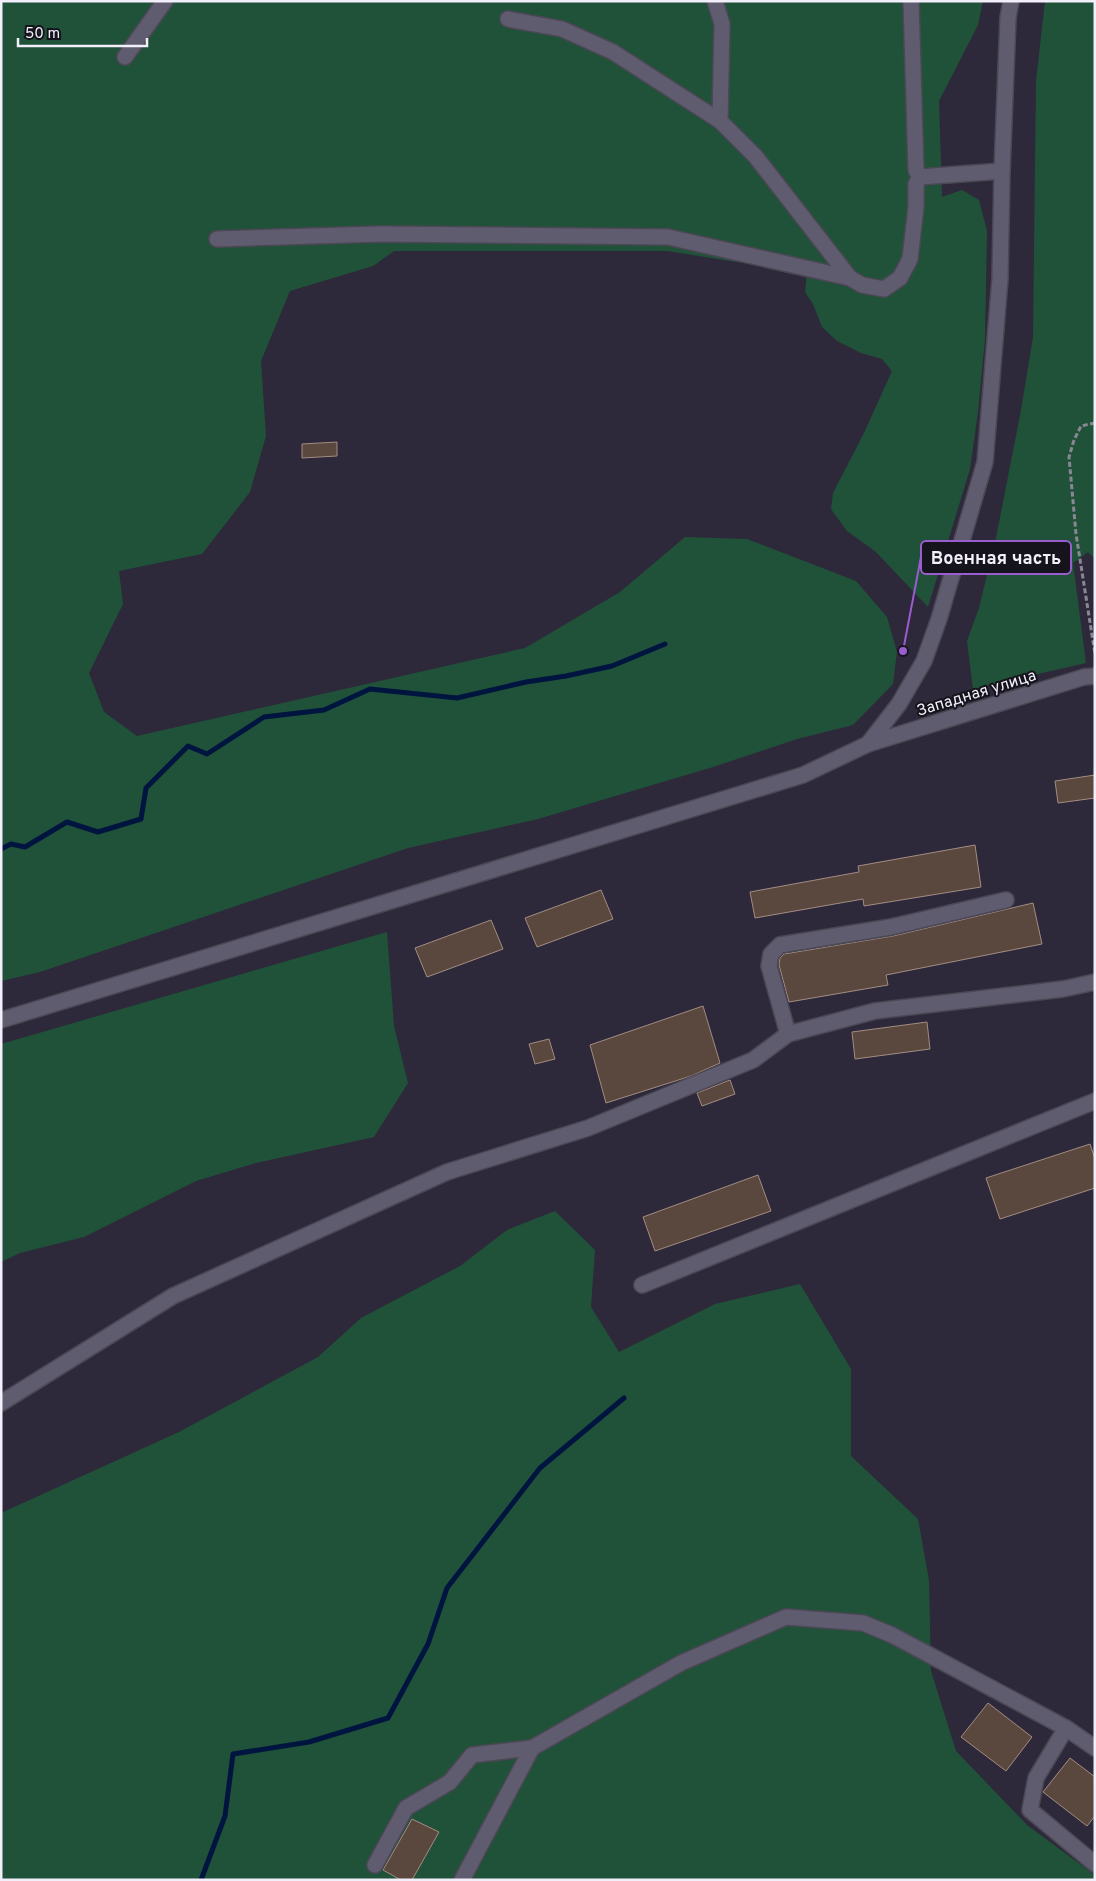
<svg xmlns="http://www.w3.org/2000/svg" width="1096" height="1881" viewBox="0 0 1096 1881" font-family="Overpass,sans-serif">
<style>
.green{fill:#205239}
.lines{fill:none;stroke-linecap:round;stroke-linejoin:round}
.stream{stroke:#001440;stroke-width:5}
.building{fill:#5a473d;stroke:#a38d83}
.minor-casing{stroke:#4b4755;stroke-width:18}
.path{stroke:#8a8795;stroke-width:3;stroke-dasharray:5 2.5;stroke-linecap:butt}
.minor{stroke:#605c6f;stroke-width:15}
.labels{text-anchor:middle;stroke-width:4;stroke-linejoin:round;paint-order:stroke}
.street-label{font-size:16px;fill:#f2effb;stroke:#15131b}
.leader{fill:none;stroke:#995dce;stroke-width:2}
.callout-dot{fill:#995dce;stroke:#15131b;stroke-width:2}
.callout{fill:#15131b;stroke:#995dce;stroke-width:2}
.callout-label{font-size:18px;text-anchor:middle;font-weight:bold;fill:#f2effb}
</style>
<rect width="100%" height="100%" fill="#2d293a"/>
<g class="green">
<polygon points="1,1 983,1 978,25 939,101 942,197 962,190 979,200 987,231 985,339 978,412 970,469 928,607 876,552 847,531 831,509 833,493 864,433 892,371 882,359 861,353 837,341 822,327 813,304 805,292 807,273 667,251 394,251 373,266 290,291 261,361 266,436 250,492 202,554 119,571 123,604 89,673 104,712 137,736 525,648 620,592 685,537 747,539 856,581 887,617 897,652 893,684 853,725 797,739 713,767 538,819 408,848 40,972 1,981"/>
<polygon points="1045,1 1095,1 1095,559 1088,552 1073,563 1086,663 973,689 967,641 979,608 996,538 1021,410 1033,337 1036,81"/>
<polygon points="387,932 394,1026 408,1083 374,1137 256,1163 196,1181 84,1237 20,1253 1,1262 1,1044"/>
<polygon points="555,1211 595,1250 591,1307 619,1352 715,1304 800,1284 851,1369 851,1456 918,1519 929,1580 931,1671 956,1751 1027,1825 1095,1875 1095,1880 1,1880 1,1513 179,1432 318,1357 361,1318 460,1266 507,1230"/>
</g>
<g class="lines">
<g class="stream">
<polyline points="1,849 11,844 25,847 67,822 98,832 141,819 146,788 188,746 207,754 264,717 324,710 370,689 457,698 526,682 566,676 612,666 665,644"/>
<polyline points="201,1880 225,1816 233,1754 309,1742 388,1718 428,1644 447,1588 540,1468 624,1398"/>
</g>
</g>
<g class="building">
<polygon points="337,442 337,456 302,458 302,444"/>
<polygon points="1095,775 1095,798 1058,803 1055,781"/>
<polygon points="975,845 981,887 864,906 863,899 755,918 750,892 859,872 858,866"/>
<polygon points="601,890 613,919 537,947 525,918"/>
<polygon points="1033,903 1042,944 886,975 888,985 789,1002 779,965 780,958 784,954 893,936"/>
<polygon points="491,920 503,949 427,977 415,948"/>
<polygon points="703,1006 720,1063 691,1076 606,1103 590,1045"/>
<polygon points="927,1022 930,1049 855,1059 852,1032"/>
<polygon points="549,1039 555,1059 535,1064 529,1044"/>
<polygon points="730,1080 735,1094 702,1106 697,1093"/>
<polygon points="1090,1144 1095,1159 1095,1188 1000,1219 986,1178"/>
<polygon points="758,1175 771,1211 655,1251 643,1217"/>
<polygon points="988,1703 1032,1737 1006,1771 961,1737"/>
<polygon points="1070,1758 1095,1777 1095,1816 1087,1826 1043,1792"/>
<polygon points="412,1819 439,1832 412,1880 401,1880 383,1870"/>
</g>
<g class="lines">
<g class="minor-casing">
<g id="minor">
<polyline points="715,1 722,24 720,121"/>
<polyline points="911,1 916,170 920,177 1002,171"/>
<polyline points="508,19 562,29 613,52 720,121 756,157 850,278 862,285 884,289 900,278 910,259 916,207 916,184 920,177"/>
<polyline points="125,57 165,1"/>
<polyline points="217,239 380,234 668,237 850,278"/>
<polyline points="868,744 1084,677 1095,676"/>
<polyline points="1,1020 803,775 868,744 899,704 924,661 939,619 985,462 1000,279 1002,171 1008,18 1011,1"/>
<polyline points="788,1034 769,966 771,954 780,945 891,927 1006,900"/>
<polyline points="642,1285 1095,1101"/>
<polyline points="1,1403 173,1296 447,1172 588,1128 753,1060 788,1034 875,1011 1063,989 1095,982"/>
<polyline points="1066,1728 1036,1778 1030,1810 1095,1864"/>
<polyline points="375,1865 406,1808 450,1782 472,1755 532,1748"/>
<polyline points="462,1880 532,1748 681,1663 786,1617 863,1623 892,1635 1066,1728 1095,1748"/>
</g>
</g>
<polyline class="path" points="1095,423 1081,426 1074,440 1069,457 1076,534 1095,654"/>
<use href="#minor" class="minor"/>
</g>
<g class="labels">
<g class="street-label">
<text transform="translate(976 692) rotate(-17)" y="6">Западная улица</text>
</g>
</g>
<path class="leader" d="M903 651L921 557"/>
<circle class="callout-dot" cx="903" cy="651" r="5"/>
<rect class="callout" x="921" y="541" width="150" height="33" rx="5"/>
<g class="callout-label">
<text x="996" y="564">Военная часть</text>
</g>
<rect width="1096" height="1881" fill="none" stroke="#f2effb" stroke-width="5"/>
<path d="M18 38v8h129v-8" fill="none" stroke="#f2effb" stroke-width="2.5"/>
<text x="25" y="38" font-size="15" fill="#f2effb" stroke="#15131b" stroke-width="4" paint-order="stroke">50 m</text>
</svg>
